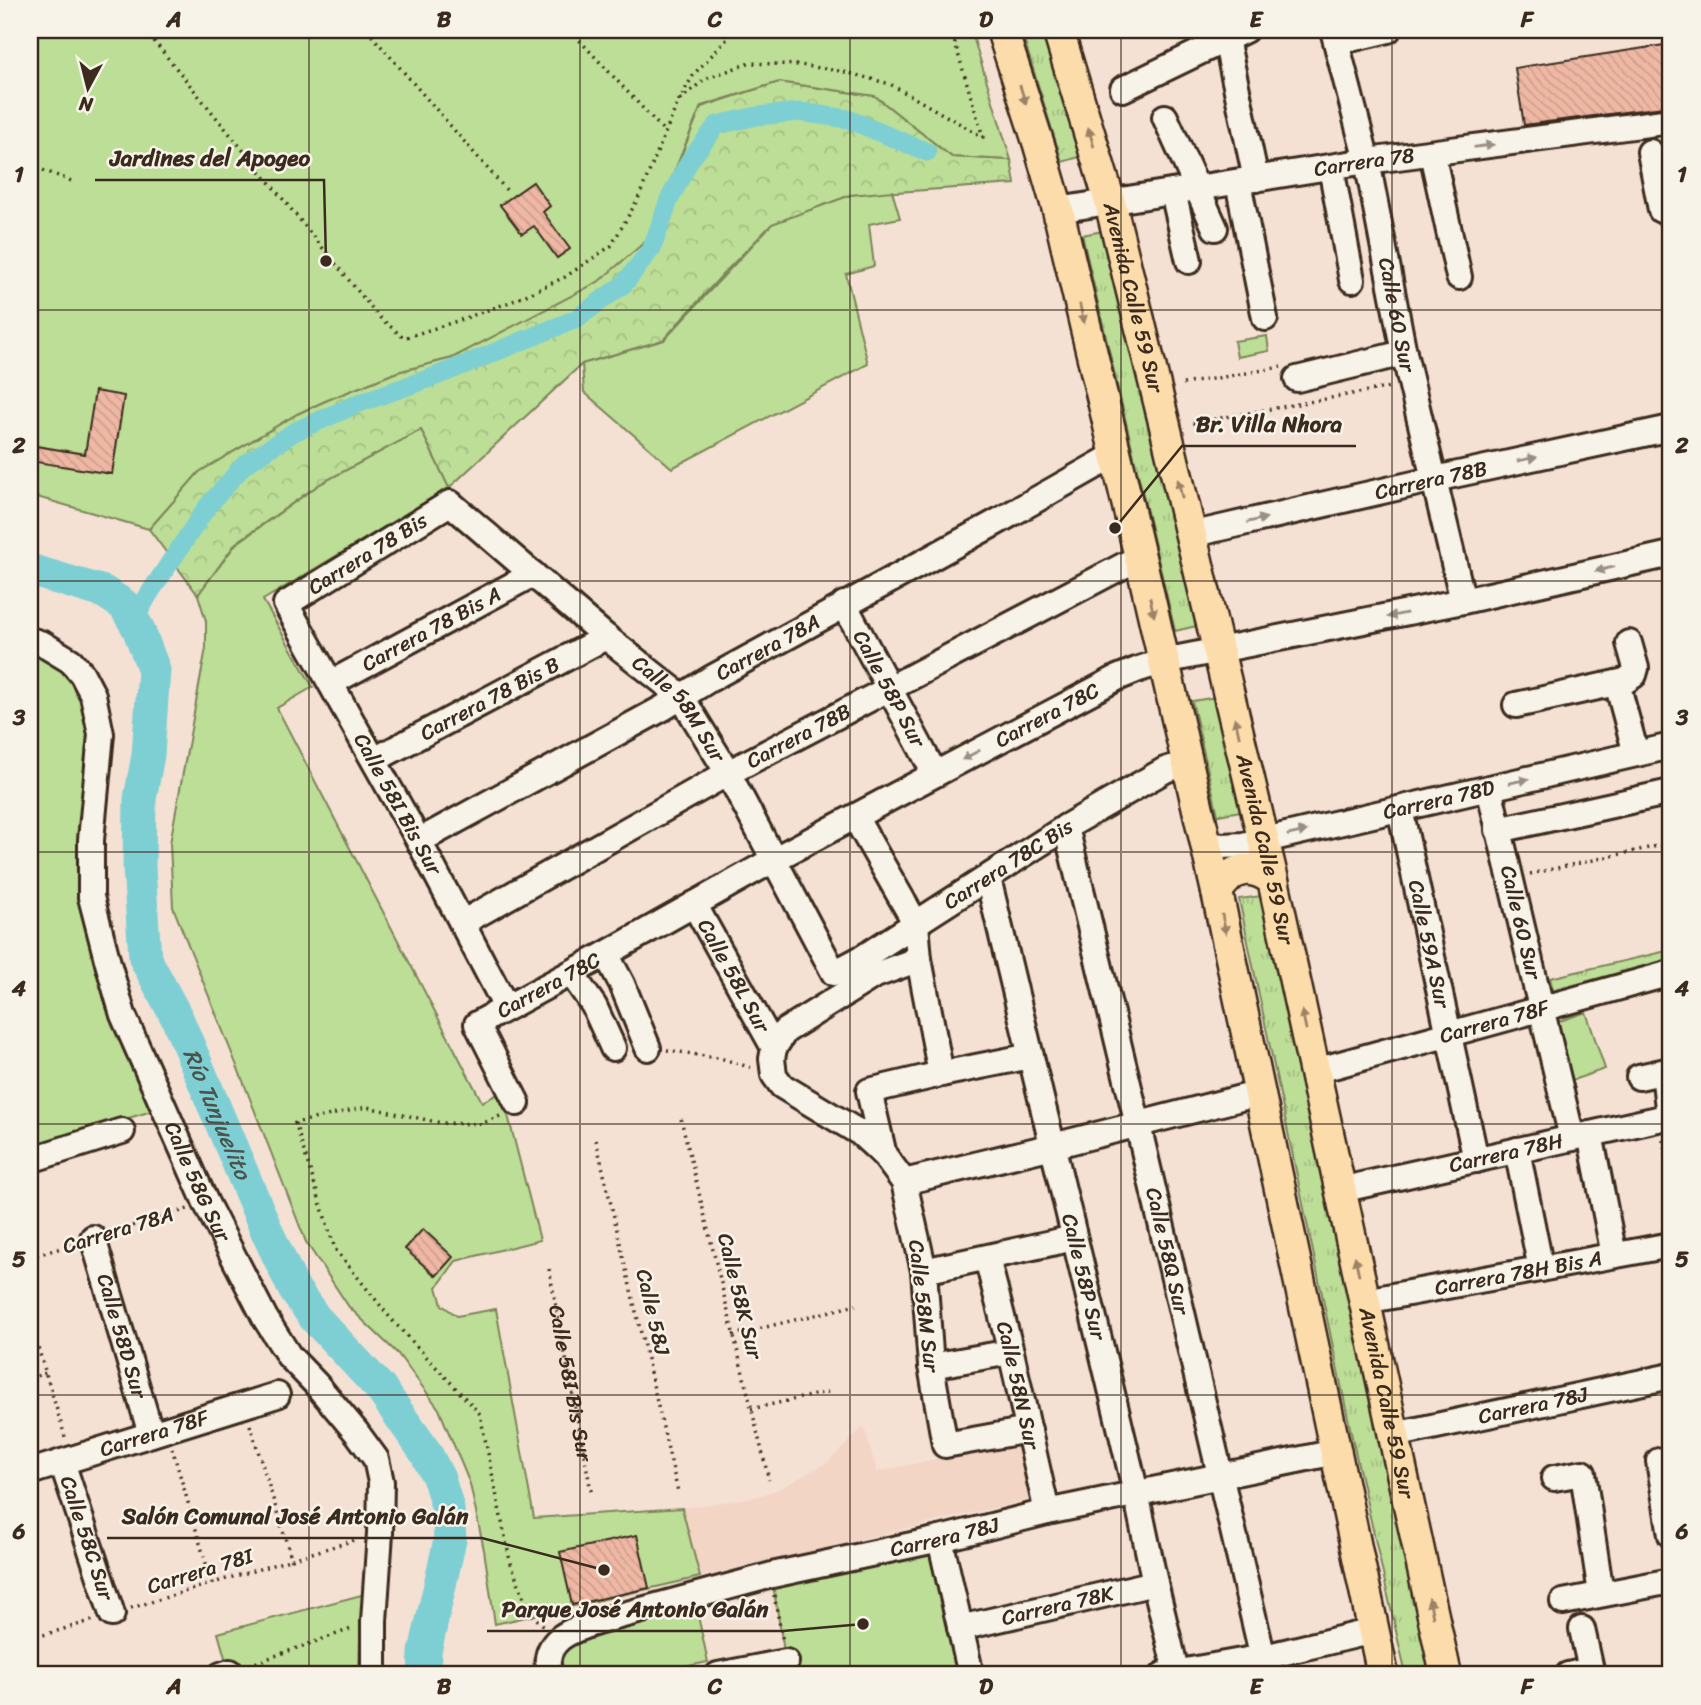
<svg xmlns="http://www.w3.org/2000/svg" width="1701" height="1705" viewBox="0 0 1701 1705" font-family="Sriracha,sans-serif">
<style>
.built{fill:#f3d5c6}
.grass{fill:url(#grass-tufts);stroke:#7c845a;stroke-width:2}
.forest{fill:url(#forest-crowns);stroke:#7c845a;stroke-width:2}
.park{fill:#bdde97;stroke:#7c845a;stroke-width:2}
.lines{fill:none;stroke-linecap:round;stroke-linejoin:round}
.canal{stroke:#7ecfd4;stroke-width:19}
.river{stroke:#7ecfd4;stroke-width:33}
.building{fill:url(#building-back-hatch);stroke:#3b2a1e;stroke-width:2}
.minor-casing{stroke:#3b2a1e;stroke-width:30}
.major-casing{stroke:#3b2a1e;stroke-width:35}
.path{stroke:#3b2a1e;stroke-width:3.5;stroke-dasharray:2 5;stroke-linecap:butt}
.minor{stroke:#f7f3e8;stroke-width:24}
.major{stroke:#fddcac;stroke-width:30}
.oneway{fill:#9c8365}
.oneway2{fill:#998e83}
.grid{fill:none;stroke:#3b2a1e;stroke-width:2;stroke-opacity:0.55}
.labels{text-anchor:middle;stroke-width:5;stroke-linejoin:round;paint-order:stroke}
.street-label{font-size:21px;fill:#3b2a1e;stroke:#f7f3e8}
.water-label{font-size:23px;font-style:italic;fill:#4c534c;stroke:#f7f3e8}
.leader{fill:none;stroke:#3b2a1e;stroke-width:2.5}
.callout-dot{fill:#3b2a1e;stroke:#f7f3e8;stroke-width:2.5}
.callout-label{font-size:23px;text-anchor:middle;font-weight:bold;fill:#3b2a1e;stroke:#f7f3e8;stroke-width:5;stroke-linejoin:round;paint-order:stroke}
.neatline{fill:none;stroke:#3b2a1e;stroke-width:2.5}
.grid-label{font-size:23px;text-anchor:middle;font-weight:bold;fill:#3b2a1e}
</style>
<defs>
<pattern id="grass-tufts" width="24" height="20" patternUnits="userSpaceOnUse" patternTransform="scale(1.75)"><rect width="24" height="20" fill="#bdde97"/><path d="M3 7l-1-3M5 7V3M7 7l1-3M15 17l-1-3M17 17v-4M19 17l1-3" fill="none" stroke="#a3bf82"/></pattern>
<pattern id="forest-crowns" width="20" height="18" patternUnits="userSpaceOnUse" patternTransform="scale(1.75)"><rect width="20" height="18" fill="#bdde97"/><path d="M2 6a3 3 0 1 1 6 0M12 15a3 3 0 1 1 6 0" fill="none" stroke="#a3bf82"/></pattern>
<pattern id="building-back-hatch" width="6" height="6" patternUnits="userSpaceOnUse" patternTransform="scale(1.75)"><rect width="6" height="6" fill="#efb8a4"/><path d="M-1 5l2 2M0 0l6 6M5-1l2 2" fill="none" stroke="#ce9e8d"/></pattern>
</defs>
<rect width="100%" height="100%" fill="#f5e1d4"/>
<filter id="ink" filterUnits="userSpaceOnUse"><feTurbulence type="fractalNoise" baseFrequency=".0143" numOctaves="2"/><feDisplacementMap in="SourceGraphic" scale="14" xChannelSelector="R" yChannelSelector="G"/><feConvolveMatrix kernelMatrix="1 2 1 2 8 2 1 2 1" color-interpolation-filters="sRGB"/></filter>
<g filter="url(#ink)">
<polygon class="built" points="864,1426 877,1472 1019,1440 1032,1499 700,1577 682,1508 755,1497 779,1489 829,1461"/>
<g class="grass">
<polygon points="1021,30 1046,30 1086,155 1062,162"/>
<polygon points="1103,231 1201,625 1175,631 1082,235"/>
<polygon points="1217,697 1241,811 1218,815 1192,701"/>
<polygon points="1261,896 1432,1675 1406,1675 1353,1442 1239,899"/>
<polygon points="1671,950 1671,966 1555,998 1550,978"/>
</g>
<polygon class="forest" points="779,82 875,96 952,157 1011,160 1015,184 851,195 772,224 723,274 663,340 582,364 449,488 421,430 320,484 236,543 198,595 149,529 199,472 297,414 325,401 397,372 452,358 646,241 701,107"/>
<g class="park">
<polygon points="30,30 971,30 1011,160 952,157 875,96 779,82 701,106 646,241 598,282 452,358 397,372 325,401 297,414 199,472 149,529 30,495"/>
<polygon points="892,191 900,218 869,224 874,266 846,274 868,364 672,468 584,392 582,364 664,340 772,224 851,195"/>
<polygon points="1267,336 1269,351 1237,357 1234,341"/>
<polygon points="421,430 449,488 263,600 313,687 277,708 482,1102 502,1092 540,1240 456,1261 437,1287 442,1305 457,1316 496,1309 534,1518 682,1508 700,1577 495,1624 484,1550 470,1484 439,1409 398,1354 349,1307 306,1242 247,1091 173,907 170,843 206,648 206,621 198,595 236,544 320,484"/>
<polygon points="30,651 40,654 70,673 86,705 92,751 83,884 155,1110 30,1148"/>
<polygon points="1586,1012 1605,1069 1573,1080 1554,1023"/>
<polygon points="932,1553 959,1675 788,1675 773,1585"/>
<polygon points="365,1594 360,1638 359,1675 230,1675 218,1633"/>
<polygon points="697,1611 708,1662 645,1675 565,1675 560,1655 578,1634"/>
</g>
<g class="lines">
<polyline class="canal" points="134,620 149,594 207,507 244,465 294,432 359,403 439,375 576,319 624,284 652,248 669,200 690,160 717,125 757,116 800,112 848,119 927,152"/>
<path class="river" id="s1" d="M30,570l74,22 20,13 14,23 16,42 -6,85 -8,44 -1,68 6,91 32,60 91,216 26,55 21,29 66,71 45,64 13,26 9,30 2,31 -25,112 -1,23"/>
</g>
<g class="building">
<polygon points="1671,44 1671,106 1524,125 1515,68"/>
<polygon points="533,182 550,206 543,212 570,249 557,258 534,226 522,234 500,205"/>
<polygon points="95,391 124,396 112,474 30,461 30,445 85,454"/>
<polygon points="423,1229 453,1257 436,1276 405,1249"/>
<polygon points="637,1535 649,1588 572,1605 560,1552"/>
</g>
<g class="lines">
<g class="minor-casing">
<g id="minor">
<path id="s3" d="M1333,30l34,131 37,192 59,248"/>
<polyline points="1226,39 1256,179"/>
<polyline points="1338,42 1388,30"/>
<polyline points="1123,89 1245,30"/>
<polyline points="1165,117 1215,228"/>
<polyline points="1650,152 1661,210"/>
<polyline points="1432,153 1459,277"/>
<polyline points="1331,167 1352,280"/>
<polyline points="1238,182 1265,318"/>
<polyline points="1173,192 1189,261"/>
<path id="s4" d="M1058,210l309,-49 304,-40"/>
<polyline points="1297,379 1404,353"/>
<path id="s5" d="M1190,535l245,-56 236,-51"/>
<path id="s6" d="M844,604l91,170"/>
<path id="s7" d="M30,640l13,4 28,17 11,13 11,21 8,39 -10,106v57l17,66 15,52 83,188 59,115 24,38 27,28 41,49 19,26 5,23 -1,51 -6,88v54"/>
<path id="s8" d="M331,683l202,-109"/>
<polyline points="1617,683 1636,754"/>
<polyline points="1516,705 1625,681 1634,675 1636,668 1629,643"/>
<path id="s9" d="M374,760l232,-123"/>
<path id="s10" d="M1489,788l83,350"/>
<path id="s11" d="M1400,809l76,351"/>
<polyline points="855,817 916,924 919,959 941,1074"/>
<path id="s12" d="M1066,827l72,298 129,550"/>
<polyline points="1498,830 1671,792"/>
<path id="s13" d="M419,841l244,-133 47,-29 285,-156 120,-68"/>
<path id="s14" d="M1206,844l16,2 21,-1 428,-99"/>
<path id="s15" d="M988,878l148,615 19,90 22,92"/>
<path id="s16" d="M694,904l80,144"/>
<path id="s17" d="M462,923l266,-150 412,-216"/>
<polyline points="606,954 622,984 648,1048"/>
<polyline points="571,973 594,1006 613,1048"/>
<path id="s18" d="M506,1007l-87,-166 -133,-237 164,-101 156,134 75,59 47,77 106,200 28,-15 204,-131 99,-57 22,-7"/>
<path id="s19" d="M1315,1071l356,-98"/>
<polyline points="1664,1072 1669,1117"/>
<polyline points="1639,1077 1671,1070"/>
<path id="s20" d="M517,1103l-40,-79 129,-70 167,-94 344,-182 22,-9 25,-8 299,-60 208,-47"/>
<polyline points="1590,1134 1614,1255"/>
<polyline points="1517,1150 1541,1269"/>
<polyline points="884,1155 860,1133 782,1086 774,1075 772,1059 774,1048 785,1031 873,976 919,959"/>
<polyline points="30,1160 122,1131"/>
<polyline points="904,1182 1053,1146 1260,1093"/>
<path id="s21" d="M1340,1190l331,-74"/>
<path id="s22" d="M93,1238l58,196"/>
<path id="s23" d="M987,1258l24,94 36,160"/>
<polyline points="924,1271 1074,1238"/>
<path id="s24" d="M1365,1301l306,-56"/>
<polyline points="931,1366 1011,1352"/>
<polyline points="1029,1430 945,1445 931,1366 924,1271 904,1182 884,1155 869,1091 941,1074 1031,1056"/>
<path id="s25" d="M1394,1435l277,-59"/>
<polyline points="1671,1458 1659,1461 1671,1535"/>
<path id="s26" d="M62,1462l50,152"/>
<path id="s27" d="M30,1472l247,-77"/>
<polyline points="1554,1478 1583,1473 1601,1594"/>
<polyline points="940,1539 971,1675"/>
<polyline points="1563,1602 1671,1581"/>
<path id="s28" d="M960,1628l195,-45"/>
<polyline points="221,1675 230,1672 230,1675"/>
<path id="s29" d="M549,1675c-8,-35 21,-45 48,-53l175,-47 168,-36 107,-27 289,-60"/>
<polyline points="718,1675 786,1662"/>
<polyline points="1163,1675 1264,1657 1373,1631"/>
<polyline points="1568,1675 1591,1670 1582,1629"/>
</g>
</g>
<g class="major-casing">
<g id="major">
<polyline points="1002,30 1039,145 1058,210 1140,557 1217,892 1383,1675"/>
<path id="s30" d="M1058,30l52,172 54,220 109,458 173,795"/>
<path d="M1217,892c15,-25 33,-29 56,-12"/>
</g>
</g>
<g class="path">
<polyline points="145,30 379,317 404,338 460,320 513,301 565,277 611,246 638,199 678,102 694,74 729,37 731,30"/>
<polyline points="367,30 509,193"/>
<polyline points="570,30 665,132"/>
<polyline points="680,100 705,79 749,63 800,65 845,72 890,84 983,137 951,30"/>
<polyline points="30,165 74,182"/>
<polyline points="1183,384 1281,367"/>
<polyline points="1193,423 1391,387"/>
<polyline points="1530,874 1671,843"/>
<polyline points="667,1050 723,1059 752,1068"/>
<polyline points="500,1116 481,1124 441,1123 367,1107 295,1123 335,1249 392,1320 480,1414 510,1561 530,1613 544,1626"/>
<polyline points="681,1119 769,1480"/>
<polyline points="596,1140 678,1492"/>
<polyline points="1663,1140 1671,1189"/>
<polyline points="112,1232 188,1209"/>
<polyline points="30,1257 75,1244"/>
<path id="s2" d="M549,1269l43,227"/>
<polyline points="30,1321 66,1440"/>
<polyline points="733,1335 856,1305"/>
<polyline points="30,1378 46,1373"/>
<polyline points="751,1409 832,1391"/>
<polyline points="250,1425 292,1560"/>
<polyline points="172,1448 212,1584"/>
<polyline points="774,1595 783,1642"/>
<polyline points="131,1608 358,1539"/>
<polyline points="30,1639 94,1620"/>
<polyline points="249,1665 354,1628"/>
</g>
<use href="#minor" class="minor"/>
<use href="#major" class="major"/>
</g>
<defs><path id="oneway-solid" d="M-6-.8H1V-3.2L6.5 0L1 3.2V.8H-6Z" transform="scale(1.75)"/></defs>
<g class="oneway">
<use href="#oneway-solid" transform="translate(1023 95) rotate(72)"/>
<use href="#oneway-solid" transform="translate(1091 137) rotate(-106)"/>
<use href="#oneway-solid" transform="translate(1082 314) rotate(77)"/>
<use href="#oneway-solid" transform="translate(1180 489) rotate(-103)"/>
<use href="#oneway-solid" transform="translate(1152 607) rotate(77)"/>
<use href="#oneway-solid" transform="translate(1237 727) rotate(-104)"/>
<use href="#oneway-solid" transform="translate(1224 924) rotate(78)"/>
<use href="#oneway-solid" transform="translate(1304 1020) rotate(-102)"/>
<use href="#oneway-solid" transform="translate(1357 1266) rotate(-102)"/>
<use href="#oneway-solid" transform="translate(1431 1608) rotate(-102)"/>
</g>
<g class="oneway2">
<use href="#oneway-solid" transform="translate(1484 146) rotate(-8)"/>
<use href="#oneway-solid" transform="translate(1527 459) rotate(-12)"/>
<use href="#oneway-solid" transform="translate(1257 520) rotate(-13)"/>
<use href="#oneway-solid" transform="translate(1605 569) rotate(167)"/>
<use href="#oneway-solid" transform="translate(1397 615) rotate(168)"/>
<use href="#oneway-solid" transform="translate(971 755) rotate(152)"/>
<use href="#oneway-solid" transform="translate(1519 781) rotate(-13)"/>
<use href="#oneway-solid" transform="translate(1297 833) rotate(-13)"/>
</g>
</g>
<path class="grid" d="M309,30v1645M580,30v1645M850,30v1645M1121,30v1645M1392,30v1645M30,310h1641M30,581h1641M30,852h1641M30,1124h1641M30,1395h1641"/>
<g class="labels">
<g class="street-label">
<text dy="7" stroke="none"><textPath href="#s4" startOffset="310">Carrera 78</textPath></text>
<text dy="7" stroke="none"><textPath href="#s30" startOffset="278">Avenida Calle 59 Sur</textPath></text>
<text dy="7" stroke="none"><textPath href="#s3" startOffset="292">Calle 60 Sur</textPath></text>
<text dy="7" stroke="none"><textPath href="#s5" startOffset="247">Carrera 78B</textPath></text>
<text dy="7" stroke="none"><textPath href="#s18" startOffset="555">Carrera 78 Bis</textPath></text>
<text dy="7" stroke="none"><textPath href="#s8" startOffset="114">Carrera 78 Bis A</textPath></text>
<text dy="7" stroke="none"><textPath href="#s13" startOffset="399">Carrera 78A</textPath></text>
<text dy="7" stroke="none"><textPath href="#s6" startOffset="96">Calle 58P Sur</textPath></text>
<text dy="7" stroke="none"><textPath href="#s9" startOffset="131">Carrera 78 Bis B</textPath></text>
<text dy="7" stroke="none"><textPath href="#s18" startOffset="961">Calle 58M Sur</textPath></text>
<text dy="7" stroke="none"><textPath href="#s20" startOffset="737">Carrera 78C</textPath></text>
<text dy="7" stroke="none"><textPath href="#s17" startOffset="385">Carrera 78B</textPath></text>
<text dy="7" stroke="none"><textPath href="#s14" startOffset="238">Carrera 78D</textPath></text>
<text transform="translate(398 804) rotate(61)" y="7">Calle 58I Bis Sur</text>
<text dy="7" stroke="none"><textPath href="#s30" startOffset="845">Avenida Calle 59 Sur</textPath></text>
<text dy="7" stroke="none"><textPath href="#s18" startOffset="1475">Carrera 78C Bis</textPath></text>
<text dy="7" stroke="none"><textPath href="#s10" startOffset="138">Calle 60 Sur</textPath></text>
<text dy="7" stroke="none"><textPath href="#s11" startOffset="138">Calle 59A Sur</textPath></text>
<text dy="7" stroke="none"><textPath href="#s16" startOffset="82">Calle 58L Sur</textPath></text>
<text dy="7" stroke="none"><textPath href="#s20" startOffset="170">Carrera 78C</textPath></text>
<text dy="7" stroke="none"><textPath href="#s19" startOffset="186">Carrera 78F</textPath></text>
<text dy="7" stroke="none"><textPath href="#s21" startOffset="170">Carrera 78H</textPath></text>
<text dy="7" stroke="none"><textPath href="#s7" startOffset="595">Calle 58G Sur</textPath></text>
<text transform="translate(118 1230) rotate(-17)" y="7">Carrera 78A</text>
<text dy="7" stroke="none"><textPath href="#s12" startOffset="436">Calle 58Q Sur</textPath></text>
<text dy="7" stroke="none"><textPath href="#s24" startOffset="156">Carrera 78H Bis A</textPath></text>
<text dy="7" stroke="none"><textPath href="#s15" startOffset="410">Calle 58P Sur</textPath></text>
<text transform="translate(740 1296) rotate(76)" y="7">Calle 58K Sur</text>
<text transform="translate(924 1306) rotate(83)" y="7">Calle 58M Sur</text>
<text transform="translate(653 1312) rotate(77)" y="7">Calle 58J</text>
<text dy="7" stroke="none"><textPath href="#s22" startOffset="102">Calle 58D Sur</textPath></text>
<text dy="7" stroke="none"><textPath href="#s2" startOffset="116">Calle 58I Bis Sur</textPath></text>
<text dy="7" stroke="none"><textPath href="#s23" startOffset="131">Calle 58N Sur</textPath></text>
<text dy="7" stroke="none"><textPath href="#s30" startOffset="1412">Avenida Calle 59 Sur</textPath></text>
<text dy="7" stroke="none"><textPath href="#s25" startOffset="142">Carrera 78J</textPath></text>
<text dy="7" stroke="none"><textPath href="#s27" startOffset="130">Carrera 78F</textPath></text>
<text dy="7" stroke="none"><textPath href="#s29" startOffset="439">Carrera 78J</textPath></text>
<text dy="7" stroke="none"><textPath href="#s26" startOffset="80">Calle 58C Sur</textPath></text>
<text transform="translate(200 1571) rotate(-17)" y="7">Carrera 78I</text>
<text dy="7" stroke="none"><textPath href="#s28" startOffset="100">Carrera 78K</textPath></text>
</g>
<g class="water-label">
<text dy="8" stroke="none"><textPath href="#s1" startOffset="634">Río Tunjuelito</textPath></text>
</g>
</g>
<path class="leader" d="M326 261L324 180H95M1115 528L1182 446H1356M604 1570L482 1538H107M863 1624L783 1631H487"/>
<g class="callout-dot">
<circle cx="326" cy="261" r="7"/>
<circle cx="1115" cy="528" r="7"/>
<circle cx="604" cy="1570" r="7"/>
<circle cx="863" cy="1624" r="7"/>
</g>
<g class="callout-label">
<text x="210" y="166">Jardines del Apogeo</text>
<text x="1269" y="432">Br. Villa Nhora</text>
<text x="295" y="1524">Salón Comunal José Antonio Galán</text>
<text x="635" y="1617">Parque José Antonio Galán</text>
</g>
<rect width="1701" height="1705" fill="none" stroke="#f7f3e8" stroke-width="77"/>
<g transform="translate(88 88) rotate(187)" stroke="#f7f3e8" stroke-width="5" paint-order="stroke">
<path d="M0-5L12 26L0 18L-12 26Z" fill="#3b2a1e"/>
<text y="-10" font-size="19" font-weight="bold" text-anchor="middle" fill="#3b2a1e">N</text>
</g>
<rect x="38" y="38" width="1624" height="1628" class="neatline"/>
<g class="grid-label">
<text x="174" y="27">A</text>
<text x="444" y="27">B</text>
<text x="715" y="27">C</text>
<text x="986" y="27">D</text>
<text x="1256" y="27">E</text>
<text x="1527" y="27">F</text>
<text x="19" y="182">1</text>
<text x="1682" y="182">1</text>
<text x="19" y="453">2</text>
<text x="1682" y="453">2</text>
<text x="19" y="725">3</text>
<text x="1682" y="725">3</text>
<text x="19" y="996">4</text>
<text x="1682" y="996">4</text>
<text x="19" y="1267">5</text>
<text x="1682" y="1267">5</text>
<text x="19" y="1539">6</text>
<text x="1682" y="1539">6</text>
<text x="174" y="1694">A</text>
<text x="444" y="1694">B</text>
<text x="715" y="1694">C</text>
<text x="986" y="1694">D</text>
<text x="1256" y="1694">E</text>
<text x="1527" y="1694">F</text>
</g>
</svg>
